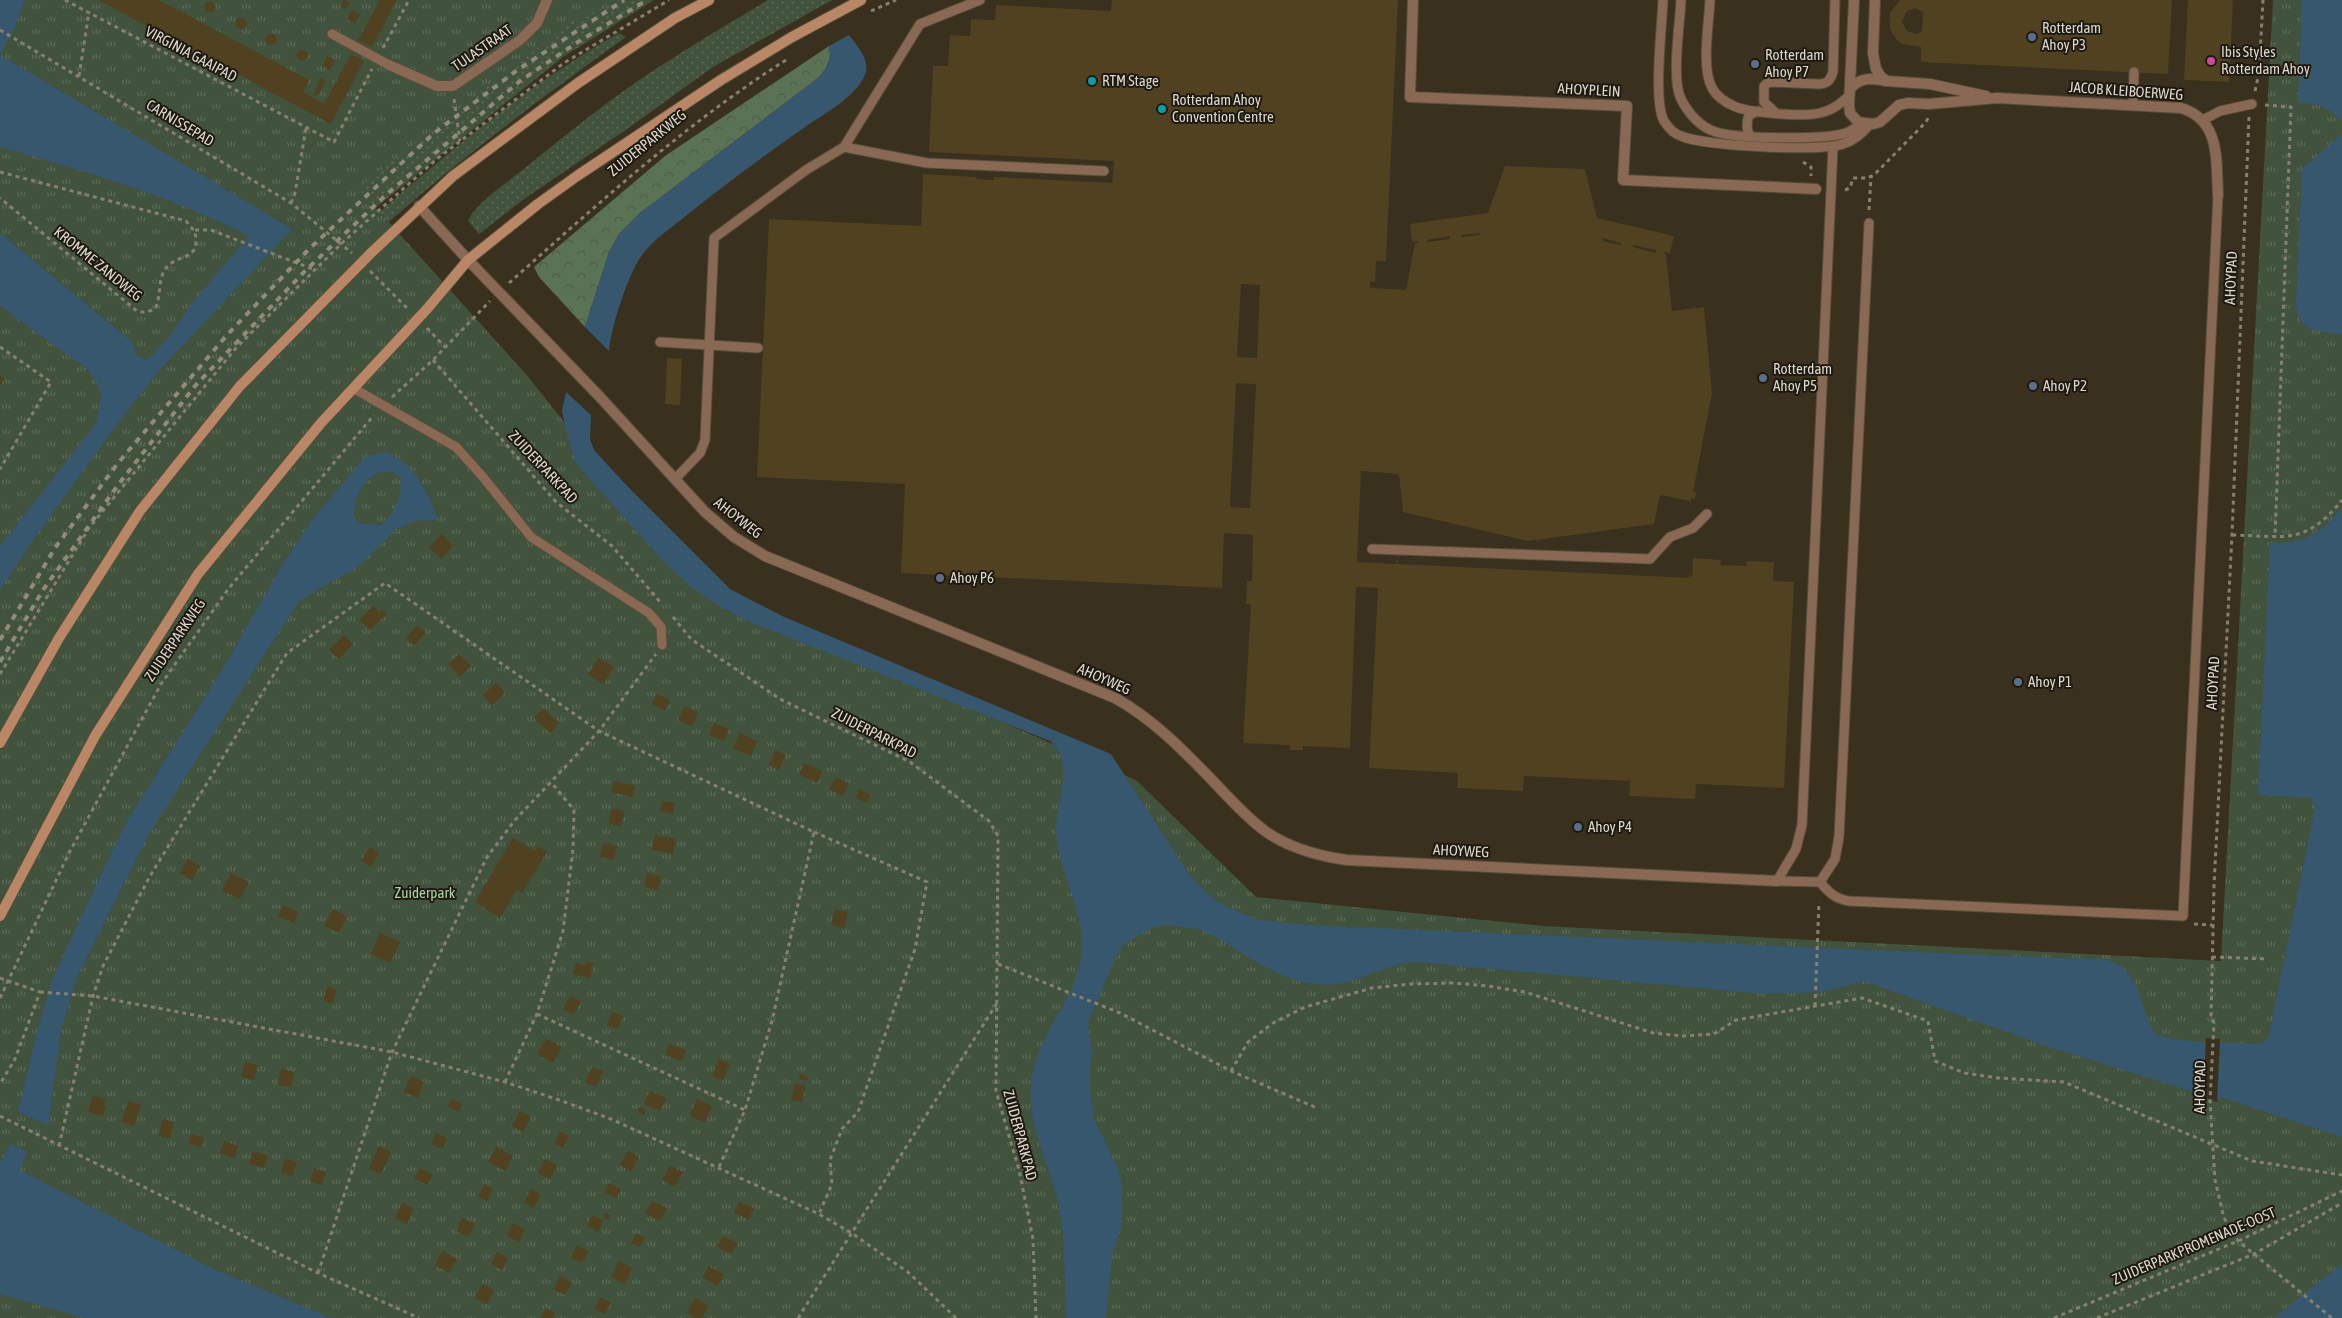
<svg xmlns="http://www.w3.org/2000/svg" width="2342" height="1318" viewBox="0 0 2342 1318" font-family="'Asap Condensed',sans-serif">
<style>
.grass{fill:url(#grass-dots)}
.forest{fill:url(#forest-crowns)}
.park{fill:url(#park-tufts)}
.water{fill:#36576e;fill-rule:evenodd}
.pier{fill:#39301d}
.building{fill:#504220;fill-rule:evenodd}
.lines{fill:none;stroke-linecap:round;stroke-linejoin:round}
.lane-casing{stroke:#574e3c;stroke-width:11}
.street-casing{stroke:#574e3c;stroke-width:12}
.secondary-casing{stroke:#574e3c;stroke-width:12}
.path{stroke:#878071;stroke-width:3;stroke-dasharray:4 4;stroke-linecap:butt}
.lane{stroke:#896954;stroke-width:9}
.street{stroke:#896954;stroke-width:10}
.secondary{stroke:#b98766;stroke-width:10}
.rail{stroke:#928b7c;stroke-width:4;stroke-dasharray:6 6;stroke-linecap:butt}
.service-dot{fill:#5c6f8a;stroke:#1d1910;stroke-width:2}
.hotel-dot{fill:#d1479c;stroke:#1d1910;stroke-width:2}
.culture-dot{fill:#0f9aa8;stroke:#1d1910;stroke-width:2}
.labels{text-anchor:middle;stroke-width:4;stroke-linejoin:round;paint-order:stroke}
.poi-label{font-size:15px;fill:#ddd7cc;stroke:#1d1910;text-anchor:start}
.street-label{font-size:15px;fill:#ddd7cc;stroke:#1d1910}
.park-label{font-size:15px;fill:#abd4a0;stroke:#1d1910}
</style>
<defs>
<pattern id="grass-dots" width="8" height="8" patternUnits="userSpaceOnUse" patternTransform="scale(1.25)"><rect width="8" height="8" fill="#41533c"/><path d="M2 2h.1M6 6h.1" fill="none" stroke="#5c6b57" stroke-width="1.8" stroke-linecap="round"/></pattern>
<pattern id="forest-crowns" width="20" height="18" patternUnits="userSpaceOnUse" patternTransform="scale(1.25)"><rect width="20" height="18" fill="#5b7355"/><path d="M2 6a3 3 0 1 1 6 0M12 15a3 3 0 1 1 6 0" fill="none" stroke="#505c4a"/></pattern>
<pattern id="park-tufts" width="24" height="20" patternUnits="userSpaceOnUse" patternTransform="scale(1.25)"><rect width="24" height="20" fill="#41533c"/><path d="M3 7l-1-3M5 7V3M7 7l1-3M15 17l-1-3M17 17v-4M19 17l1-3" fill="none" stroke="#5c6b57"/></pattern>
</defs>
<rect width="100%" height="100%" fill="#39301d"/>
<g class="grass">
<polygon points="554,0 654,0 563,57 374,209 308,131"/>
<path d="M768,0h64l-119,67 -86,62 -103,70 -45,35 -11,-13c7,-17 37,-37 52,-49 38,-31 75,-61 115,-89 43,-30 88,-56 133,-83z"/>
<path d="M619,33l7,4c-89,64 -176,129 -257,203l-10,-10c82,-72 165,-143 260,-197z"/>
</g>
<path class="forest" d="M829,46c3,14 -2,22 -11,32l-178,135 -21,21 -10,18 -24,75 -46,-50 -5,-10 131,-111z"/>
<polygon class="park" points="0,0 627,0 573,20 358,188 525,373 613,483 713,582 924,688 1136,780 1256,897 1543,926 2221,961 2273,0 2342,0 2342,1318 0,1318"/>
<g class="water">
<polygon points="0,0 25,0 15,27 0,54"/>
<path d="M2302,0h40v122c-12,-15 -25,-18 -44,-20z"/>
<path d="M849,35c8,11 22,25 16,40 -10,23 -40,38 -60,52 -40,28 -79,57 -118,88 -16,13 -36,26 -47,43 -13,20 -29,69 -31,93l-24,-24 24,-75 10,-18 21,-21 178,-135c9,-10 14,-18 11,-32z"/>
<path d="M0,55l292,174 -133,142 -38,48 -90,124 -31,47v-44l97,-124 4,-29 -5,-12 -9,-12 -87,-63v-73l131,108 6,15 10,5 23,-25 23,-34 56,-66c-78,-40 -164,-65 -249,-89z"/>
<path d="M2342,134v200c-24,-2 -44,-2 -46,-31l6,-134z"/>
<path d="M566,392l25,23 -1,24 4,11 35,38 101,101 52,27 329,138 79,122 27,26 41,18 51,5 694,31 99,3c41,8 35,46 53,74 17,11 80,9 103,11l7,-3 4,-7 46,-225 -4,-11 -53,-3 12,-252c35,1 50,-9 72,-35v629l-121,-40 -1,3 -177,-55 -179,-64 -42,11 -56,2 -349,-32c-26,1 -46,14 -70,20 -52,13 -96,-25 -138,-49l-12,-4 -30,-4 -15,3 -18,10 -13,10 -6,11 -28,66 6,26 -3,15v23l4,29 24,51 4,17v36l-10,36 -6,60h-40c-2,-35 0,-72 -6,-106 -7,-43 -33,-82 -29,-128 5,-49 38,-74 48,-118 12,-46 -19,-87 -23,-132 -2,-30 21,-70 -6,-93l-305,-121 -37,-21 -22,-16 -26,-25 -74,-83 -10,-13 -9,-27 -5,-24z"/>
<path d="M384,452c31,10 44,40 54,68l-22,1 -20,8 -38,38 -43,24 -18,13 -148,230 -72,143 -15,49 -14,99 -30,-13 19,-80 13,-47 52,-113 28,-56 89,-141 63,-110 30,-45 52,-62zM379,472h14l8,6c-1,20 -4,34 -20,47l-20,-1 -7,-6c-1,-21 8,-36 25,-46z"/>
<polygon points="11,1144 27,1152 20,1170 207,1266 331,1318 85,1318 0,1294 0,1163"/>
<polygon points="2342,1264 2342,1318 2274,1318"/>
</g>
<polygon class="pier" points="2206,1038 2220,1039 2217,1102 2203,1097"/>
<g class="building">
<polygon points="98,0 159,0 309,80 303,92 324,104 351,54 364,61 331,124"/>
<polygon points="344,0 350,2 346,9 341,6"/>
<polygon points="380,0 397,0 372,47 358,40"/>
<path d="M1112,0h286l-12,261h-10l-1,21 -5,-1v7l36,2 9,-47h4l-1,-2 -6,1 -2,-18 78,-11 17,-47 80,3 12,49 77,18 -4,17 -6,-1 2,3 6,56 32,-4 8,86 -19,99h3l-1,7 -4,-1v3l-31,-6 -6,29 -126,17 -125,-29 -4,-38 -38,-3 -4,91 39,2 1,-5 1,5 291,14 1,-5 2,5 1,-20 28,2 -1,5 26,1 1,-5 27,1 -1,19 21,1 -10,206 -88,-4 -1,15 -66,-3 1,-15 -106,-5 -1,15 -66,-3 1,-15 -89,-5 9,-180 -22,-1 -6,161 -47,-2v4h-13v-5l-47,-2 8,-139h-5l1,-23h5l1,-46 -29,-2 -2,55 -321,-15 4,-89 -148,-7 12,-258 152,7 2,-52 54,3 -1,2 18,1v-3l118,6 2,-22 -185,-9 4,-86h15l2,-31 20,1 1,-17 24,1 1,-15 115,6zM1481,233l-1,2 -19,2v-2zM1450,236v3l-22,3 -1,-2zM1602,238l19,5v2l-18,-4zM1633,245l23,5v3l-23,-6zM1241,284l19,1 -3,73 -20,-1zM1236,383l20,1 -6,124 -20,-1z"/>
<path d="M1900,0h272l-4,74 -247,-12v-15l-19,-3 -6,-5 -6,-10v-16zM1915,8l8,4 -1,19 -5,3 -10,-3 -5,-9 5,-11z"/>
<polygon points="2188,0 2233,0 2229,82 2184,80"/>
<circle cx="210" cy="7" r="5.5"/>
<polygon points="352,10 360,14 355,24 347,19"/>
<circle cx="241" cy="23" r="5.5"/>
<circle cx="271" cy="39" r="5.5"/>
<circle cx="302" cy="55" r="5.5"/>
<polygon points="327,56 335,60 330,70 322,66"/>
<polygon points="321,78 326,81 318,96 313,94"/>
<polygon points="667,358 682,359 680,405 665,404"/>
<polygon points="0,376 4,378 0,386"/>
<polygon points="442,534 453,546 441,559 429,547"/>
<polygon points="373,606 379,612 382,609 387,614 370,630 360,620"/>
<polygon points="417,625 426,632 414,646 406,638"/>
<polygon points="344,635 353,644 339,659 329,650"/>
<polygon points="459,654 471,666 460,677 448,664"/>
<polygon points="598,658 614,667 604,684 588,675"/>
<polygon points="496,683 505,693 492,705 483,695"/>
<polygon points="657,694 670,700 665,711 652,704"/>
<polygon points="685,706 698,713 692,726 678,720"/>
<polygon points="543,708 559,723 550,733 534,718"/>
<polygon points="714,723 729,729 724,741 709,735"/>
<polygon points="740,733 757,741 751,756 733,748"/>
<polygon points="775,750 786,755 779,770 769,765"/>
<polygon points="804,763 822,771 817,783 799,775"/>
<polygon points="835,777 849,783 843,796 829,789"/>
<polygon points="614,781 635,786 632,797 611,792"/>
<polygon points="859,789 870,795 867,803 856,798"/>
<polygon points="662,801 675,803 673,814 660,811"/>
<polygon points="612,808 625,811 621,826 608,823"/>
<polygon points="655,835 676,839 673,854 652,850"/>
<polygon points="513,838 535,851 538,846 547,852 522,893 517,890 500,918 475,902"/>
<polygon points="603,843 617,846 614,860 600,857"/>
<polygon points="370,847 379,853 371,867 361,861"/>
<polygon points="188,859 200,866 192,880 180,873"/>
<polygon points="231,873 249,882 240,899 222,891"/>
<polygon points="647,873 661,876 658,890 644,887"/>
<polygon points="283,905 298,912 294,923 278,916"/>
<polygon points="333,909 347,916 339,933 324,926"/>
<polygon points="835,910 848,912 845,928 831,925"/>
<polygon points="380,933 400,942 390,963 371,954"/>
<polygon points="586,961 593,963 590,978 573,974 576,963 585,965"/>
<polygon points="328,986 337,990 332,1004 323,1000"/>
<polygon points="570,996 581,1001 574,1015 563,1009"/>
<polygon points="612,1012 623,1016 618,1029 607,1025"/>
<polygon points="546,1039 562,1047 553,1063 537,1054"/>
<polygon points="669,1044 686,1050 682,1061 665,1055"/>
<polygon points="719,1059 730,1064 722,1081 712,1076"/>
<polygon points="245,1062 258,1065 254,1080 241,1077"/>
<polygon points="592,1067 603,1071 596,1087 585,1082"/>
<polygon points="281,1069 294,1072 291,1087 278,1085"/>
<polygon points="800,1074 808,1076 807,1081 799,1079"/>
<polygon points="411,1076 424,1082 418,1098 404,1092"/>
<polygon points="795,1084 806,1086 802,1102 791,1100"/>
<polygon points="650,1091 666,1098 660,1111 644,1104"/>
<polygon points="93,1096 105,1099 103,1106 106,1107 103,1116 88,1112"/>
<polygon points="451,1099 462,1104 459,1112 448,1107"/>
<polygon points="697,1099 712,1106 705,1123 690,1116"/>
<polygon points="128,1101 141,1105 134,1126 122,1122"/>
<polygon points="639,1107 646,1110 644,1115 637,1112"/>
<polygon points="520,1111 531,1117 523,1132 512,1126"/>
<polygon points="163,1119 174,1122 170,1138 158,1136"/>
<polygon points="560,1132 569,1136 563,1148 554,1143"/>
<polygon points="436,1133 447,1138 443,1149 431,1144"/>
<polygon points="191,1134 204,1138 201,1147 189,1144"/>
<polygon points="224,1141 238,1146 235,1158 220,1153"/>
<polygon points="379,1146 391,1152 381,1174 369,1169"/>
<polygon points="496,1147 513,1156 505,1171 488,1162"/>
<polygon points="253,1151 268,1156 264,1168 249,1164"/>
<polygon points="628,1151 639,1157 631,1172 620,1165"/>
<polygon points="285,1159 297,1162 293,1176 281,1173"/>
<polygon points="545,1159 557,1165 550,1179 538,1173"/>
<polygon points="670,1166 683,1172 674,1187 662,1180"/>
<polygon points="314,1168 326,1172 322,1185 310,1181"/>
<polygon points="420,1168 433,1175 428,1185 414,1179"/>
<polygon points="609,1183 621,1190 616,1198 605,1192"/>
<polygon points="484,1184 493,1189 487,1201 478,1197"/>
<polygon points="531,1189 541,1194 534,1208 524,1203"/>
<polygon points="652,1201 667,1208 660,1221 645,1214"/>
<polygon points="739,1202 754,1208 749,1219 734,1213"/>
<polygon points="402,1203 414,1208 407,1224 395,1218"/>
<polygon points="605,1213 610,1215 608,1220 603,1218"/>
<polygon points="592,1215 604,1221 598,1232 587,1226"/>
<polygon points="462,1218 475,1224 468,1237 456,1231"/>
<polygon points="513,1223 525,1229 519,1242 507,1236"/>
<polygon points="637,1233 645,1237 639,1247 631,1243"/>
<polygon points="723,1236 738,1243 732,1254 717,1247"/>
<polygon points="577,1245 589,1251 582,1263 571,1258"/>
<polygon points="442,1251 457,1259 449,1273 435,1265"/>
<polygon points="497,1252 508,1258 502,1270 491,1264"/>
<polygon points="619,1261 632,1268 625,1284 611,1277"/>
<polygon points="708,1266 724,1274 718,1286 703,1278"/>
<polygon points="560,1276 572,1283 565,1295 553,1289"/>
<polygon points="482,1284 494,1290 487,1304 475,1298"/>
<polygon points="601,1297 611,1303 605,1314 594,1309"/>
<polygon points="695,1298 709,1306 702,1318 696,1318 687,1313"/>
<polygon points="546,1308 555,1313 552,1318 541,1318"/>
</g>
<g class="lines">
<g class="lane-casing">
<g id="lane">
<path d="M1663,0c-1,26 -10,101 1,121 4,6 10,13 17,15 23,10 138,16 162,8 12,-4 19,-11 27,-20"/>
<path d="M1681,0c-1,24 -10,79 0,99 7,14 20,29 35,33 22,7 109,8 130,1 6,-2 12,-7 17,-10"/>
<path d="M1710,0c-1,24 -9,67 2,88 5,9 14,15 24,19 16,6 68,10 84,6 13,-3 20,-9 30,-18"/>
<polyline points="332,34 389,65"/>
<polyline points="2133,105 2134,72"/>
<path d="M1775,112l-11,-10v-16l5,-4 49,2c9,0 12,-3 15,-12l2,-72"/>
<polyline points="2203,120 2220,111 2252,104"/>
<path d="M1750,136c-4,-7 -4,-13 -1,-21l9,-4"/>
<polyline points="844,147 927,163 1104,171"/>
<polyline points="660,342 758,348"/>
<polyline points="353,388 456,447 483,477 531,537 649,613 661,627 662,645"/>
<polyline points="675,479 700,453 705,440 714,238 806,170 844,147 920,24 980,0"/>
<polyline points="1372,549 1650,559 1670,537 1693,528 1707,514"/>
<polyline points="1777,881 1796,849 1802,825 1833,147"/>
<polyline points="1777,881 1820,882"/>
<path d="M1820,882c9,11 16,17 29,19l334,15 35,-721"/>
<polyline points="1820,882 1835,859 1839,837 1869,223"/>
</g>
</g>
<g class="street-casing">
<g id="street">
<polyline points="1413,0 1410,97 1627,106 1623,180 1816,189"/>
<path d="M1854,0l-5,105 1,8 8,9 15,2 7,-2 19,-17 9,-2 21,1 68,-6 184,10c40,12 35,53 37,87"/>
<polyline points="1875,0 1873,53 1876,69 1881,77 1887,81 1930,84 1986,96"/>
<polyline points="389,65 437,86 453,86 520,40 537,23 547,0"/>
<path d="M1850,89c10,-12 21,-11 36,-8"/>
<path d="M419,206l49,54 132,137 105,115 29,25 31,19 350,142c38,21 68,52 98,83 17,18 33,36 52,50 24,17 54,25 82,29l430,21"/>
</g>
</g>
<g class="secondary-casing">
<g id="secondary">
<polyline points="0,743 59,638 140,511 240,386 371,253 453,176 578,83 675,18 709,0"/>
<polyline points="0,916 95,736 198,574 321,423 427,309 468,260 538,204 577,176 721,80 792,37 861,0"/>
</g>
</g>
<g class="path">
<polyline points="65,0 334,142 372,69"/>
<polyline points="871,11 896,0"/>
<polyline points="0,30 291,203 352,253"/>
<polyline points="383,48 409,0"/>
<polyline points="79,76 89,12"/>
<polyline points="2255,91 2259,73 2263,0"/>
<polyline points="454,99 460,141"/>
<polyline points="2265,105 2291,107 2275,537"/>
<polyline points="2249,117 2232,535 2214,886 2211,1018 2214,1023 2210,1101 2215,1180 2224,1218 2238,1241 2332,1318"/>
<polyline points="1803,162 1811,167 1811,176"/>
<path d="M0,172l186,49 9,11c6,30 -17,21 -29,36 -8,10 -5,27 -10,39 -6,5 -11,6 -19,4l-137,-113"/>
<polyline points="1845,190 1850,188 1853,178 1867,178 1874,175 1926,122 1928,118"/>
<polyline points="291,203 295,193 306,128"/>
<polyline points="1869,210 1871,177"/>
<polyline points="195,230 211,230 315,270"/>
<polyline points="370,271 408,309"/>
<path d="M509,283c89,-79 176,-159 277,-223"/>
<polyline points="427,328 445,347"/>
<polyline points="0,347 51,382 0,469"/>
<polyline points="433,360 556,502 612,546 661,603"/>
<polyline points="392,397 433,360 490,301"/>
<path d="M2232,535c53,1 73,11 110,-35"/>
<polyline points="673,617 691,639 780,699 910,762 989,821 998,836 996,1091 1019,1170 1033,1239 1036,1318"/>
<polyline points="0,674 89,528 236,348 342,243 438,158 564,63 669,0"/>
<polyline points="814,832 927,882 915,949 858,1112 842,1129 830,1160 832,1184 819,1214"/>
<polyline points="2194,924 2212,925"/>
<polyline points="2212,957 2268,959"/>
<polyline points="998,964 1120,1013 1231,1071 1317,1108"/>
<polyline points="0,978 40,992 15,1059 0,1084"/>
<polyline points="40,992 93,996 392,1052 505,1082 562,1101 611,1119 819,1214 853,1234 909,1273 956,1318"/>
<polyline points="0,998 69,853 161,684 229,588 374,415"/>
<polyline points="1815,1006 1819,902"/>
<polyline points="537,1014 745,1110"/>
<polyline points="1231,1071 1248,1042 1273,1023 1305,1007 1372,988 1410,984 1454,983 1488,986 1525,992 1653,1033 1683,1036 1714,1034 1736,1020 1862,998 1928,1021 1935,1061 1965,1073 1998,1078 2064,1082 2252,1161 2342,1175"/>
<polyline points="505,1082 537,1014 563,931 573,849 574,810 551,782"/>
<polyline points="0,1116 318,1273 419,1318"/>
<polyline points="59,1146 93,996 103,966 150,876 287,653 385,583 599,731 814,832 772,1021 745,1110 719,1167"/>
<polyline points="318,1273 392,1052 487,857 515,820 599,731 656,654"/>
<polyline points="798,1318 997,1003"/>
<polyline points="2054,1318 2238,1241 2342,1191"/>
<polyline points="2097,1318 2254,1254 2342,1203"/>
</g>
<use href="#lane" class="lane"/>
<use href="#street" class="street"/>
<use href="#secondary" class="secondary"/>
<g class="rail">
<polyline points="0,640 55,548 118,463 227,335 308,250 433,134 516,71 624,0"/>
<polyline points="0,662 43,590 118,485 195,386 305,271 387,194 520,81 578,42 647,0"/>
</g>
</g>
<g class="service-dot">
<circle cx="2032" cy="37" r="5"/>
<circle cx="1755" cy="64" r="5"/>
<circle cx="1763" cy="378" r="5"/>
<circle cx="2033" cy="386" r="5"/>
<circle cx="940" cy="578" r="5"/>
<circle cx="2018" cy="682" r="5"/>
<circle cx="1578" cy="827" r="5"/>
</g>
<circle class="hotel-dot" cx="2211" cy="61" r="5"/>
<g class="culture-dot">
<circle cx="1092" cy="81" r="5"/>
<circle cx="1162" cy="109" r="5"/>
</g>
<g class="labels">
<g class="poi-label">
<text x="2042" y="33">Rotterdam<tspan x="2042" dy="17">Ahoy P3</tspan></text>
<text x="2221" y="57">Ibis Styles<tspan x="2221" dy="17">Rotterdam Ahoy</tspan></text>
<text x="1765" y="60">Rotterdam<tspan x="1765" dy="17">Ahoy P7</tspan></text>
<text x="1102" y="86">RTM Stage</text>
<text x="1172" y="105">Rotterdam Ahoy<tspan x="1172" dy="17">Convention Centre</tspan></text>
<text x="1773" y="374">Rotterdam<tspan x="1773" dy="17">Ahoy P5</tspan></text>
<text x="2043" y="391">Ahoy P2</text>
<text x="950" y="583">Ahoy P6</text>
<text x="2028" y="687">Ahoy P1</text>
<text x="1588" y="832">Ahoy P4</text>
</g>
<g class="street-label">
<text transform="translate(482 48) rotate(-35)" y="5">TULASTRAAT</text>
<text transform="translate(191 54) rotate(28)" y="5">VIRGINIA GAAIPAD</text>
<text transform="translate(1589 90) rotate(3)" y="5">AHOYPLEIN</text>
<text transform="translate(2126 91) rotate(4)" y="5">JACOB KLEIBOERWEG</text>
<text transform="translate(180 123) rotate(31)" y="5">CARNISSEPAD</text>
<text transform="translate(647 143) rotate(-39)" y="5">ZUIDERPARKWEG</text>
<text transform="translate(98 264) rotate(39)" y="5">KROMME ZANDWEG</text>
<text transform="translate(2231 278) rotate(-88)" y="5">AHOYPAD</text>
<text transform="translate(543 467) rotate(47)" y="5">ZUIDERPARKPAD</text>
<text transform="translate(738 518) rotate(38)" y="5">AHOYWEG</text>
<text transform="translate(175 640) rotate(-56)" y="5">ZUIDERPARKWEG</text>
<text transform="translate(1104 679) rotate(24)" y="5">AHOYWEG</text>
<text transform="translate(2213 683) rotate(-87)" y="5">AHOYPAD</text>
<text transform="translate(874 733) rotate(27)" y="5">ZUIDERPARKPAD</text>
<text transform="translate(1461 851) rotate(3)" y="5">AHOYWEG</text>
<text transform="translate(2200 1087) rotate(-89)" y="5">AHOYPAD</text>
<text transform="translate(1020 1135) rotate(75)" y="5">ZUIDERPARKPAD</text>
<text transform="translate(2194 1246) rotate(-23)" y="5">ZUIDERPARKPROMENADE-OOST</text>
</g>
<g class="park-label">
<text x="425" y="898">Zuiderpark</text>
</g>
</g>
</svg>
